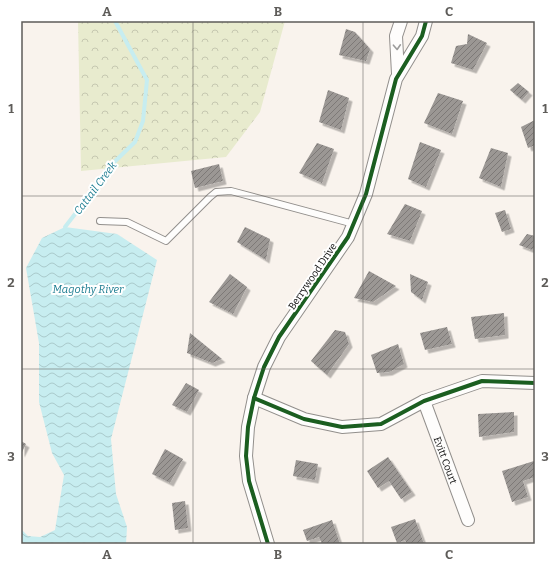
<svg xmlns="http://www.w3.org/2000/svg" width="556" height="565" viewBox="0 0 556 565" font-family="Bitter,serif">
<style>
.park{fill:url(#park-crowns)}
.water{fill:url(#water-waves)}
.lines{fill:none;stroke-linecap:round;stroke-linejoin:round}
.stream{stroke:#c7edf0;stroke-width:4}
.building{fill:url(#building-hatch);filter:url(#shadow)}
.lane-casing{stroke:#928f8c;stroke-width:8}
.street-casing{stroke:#928f8c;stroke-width:14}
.lane{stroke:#fefdfc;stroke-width:6}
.street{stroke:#fefdfc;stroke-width:12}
.cycleway-casing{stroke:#fff;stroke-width:6}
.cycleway{stroke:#1b5e20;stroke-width:4}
.oneway{stroke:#9c9c9b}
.grid{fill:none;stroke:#5e5c59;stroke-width:1;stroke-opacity:0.55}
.labels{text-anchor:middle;stroke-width:4;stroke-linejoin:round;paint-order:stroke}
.street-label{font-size:10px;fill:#0a0a0a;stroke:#fff}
.water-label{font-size:11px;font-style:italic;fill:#1d7d91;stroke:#fff}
.neatline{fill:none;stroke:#5e5c59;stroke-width:1.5}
.grid-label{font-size:13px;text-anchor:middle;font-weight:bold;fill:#5e5c59}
</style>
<defs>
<pattern id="park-crowns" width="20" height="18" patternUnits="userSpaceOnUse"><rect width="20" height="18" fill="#e8ebce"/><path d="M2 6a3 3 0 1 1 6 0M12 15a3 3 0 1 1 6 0" fill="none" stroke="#c6c8b0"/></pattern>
<pattern id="water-waves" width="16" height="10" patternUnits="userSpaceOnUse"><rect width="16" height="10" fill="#c7edf0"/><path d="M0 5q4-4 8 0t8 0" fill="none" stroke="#aacacc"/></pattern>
<pattern id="building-hatch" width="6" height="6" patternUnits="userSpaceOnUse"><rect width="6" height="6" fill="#9b9794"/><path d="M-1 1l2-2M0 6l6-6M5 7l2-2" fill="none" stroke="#7d7977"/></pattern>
<filter id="shadow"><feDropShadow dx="3.5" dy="3.5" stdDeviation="0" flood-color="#0004"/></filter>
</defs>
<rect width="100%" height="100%" fill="#f9f3ed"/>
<polygon class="park" points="78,21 285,21 260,112 226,157 81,171"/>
<polygon class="water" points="65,227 117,234 157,260 111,439 116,494 127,527 126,544 21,544 21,529 28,536 40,537 55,530 64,475 52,453 39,402 39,343 26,268 42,238"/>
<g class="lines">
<polyline class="stream" points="65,227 99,183 107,169 135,142 143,121 147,80 115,21"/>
</g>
<g class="building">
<polygon points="346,29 355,32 370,49 366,61 339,55"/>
<polygon points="468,34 487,43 473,70 451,63 456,46 467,44"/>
<polygon points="518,83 529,92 522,100 510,90"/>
<polygon points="328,90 349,98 341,130 319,122"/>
<polygon points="438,93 463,101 452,134 424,123"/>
<polygon points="535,120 535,145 528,148 521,127"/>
<polygon points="420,142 441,150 426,187 408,179"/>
<polygon points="317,143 334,149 322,183 299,173"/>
<polygon points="491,148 508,153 501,187 479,178"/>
<polygon points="219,164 223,181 195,188 191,171"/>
<polygon points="405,204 422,211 410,241 387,234"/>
<polygon points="505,210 511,229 502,232 495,213"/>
<polygon points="245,227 270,239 266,260 237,242"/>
<polygon points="527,234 535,236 535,247 532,250 519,245"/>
<polygon points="369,271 396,286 373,302 354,298"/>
<polygon points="230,274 247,287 233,314 209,302"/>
<polygon points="410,274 428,282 422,300 411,292"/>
<polygon points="504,313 505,335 475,339 471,317"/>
<polygon points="447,327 452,344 425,350 420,333"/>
<polygon points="335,330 345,332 349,344 327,375 311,361"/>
<polygon points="190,333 222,359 212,363 187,353"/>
<polygon points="398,344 404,364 389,372 377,373 371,355"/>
<polygon points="186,383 199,390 187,412 172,405"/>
<polygon points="514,412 514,432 479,437 478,414"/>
<polygon points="21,441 26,444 21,454"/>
<polygon points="165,449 183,459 170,483 152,474"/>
<polygon points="388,457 412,492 401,499 389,481 378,488 367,471"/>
<polygon points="296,460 318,464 315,480 293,476"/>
<polygon points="534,461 535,477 523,481 528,497 512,502 502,471"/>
<polygon points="185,501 188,528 175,530 172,503"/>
<polygon points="415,519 424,544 407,544 405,540 397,543 391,527"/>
<polygon points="332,520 340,544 322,544 319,537 307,541 303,530"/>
</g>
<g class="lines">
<g class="lane-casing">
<polyline id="lane" points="100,221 127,222 166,241 210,197 216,192 231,191 354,224"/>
</g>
<g class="street-casing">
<g id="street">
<polyline points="398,74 396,36 401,21"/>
<polyline points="254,398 304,419 342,427 381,424 424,401 482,381 535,383"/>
<path id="s1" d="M424,401l44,119"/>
<polyline points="268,544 249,481 246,456 248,427 254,398 264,367 279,337 348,237 366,194 396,79 422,36 426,21"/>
</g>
</g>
<use href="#lane" class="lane"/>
<use href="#street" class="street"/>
<g class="cycleway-casing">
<g id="cycleway">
<polyline points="254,398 304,419 342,427 381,424 424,401 482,381 535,383"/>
<polyline points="268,544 249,481 246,456 248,427 254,398 264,367 279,337 348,237 366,194 396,79 422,36 426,21"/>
</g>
</g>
<use href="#cycleway" class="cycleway"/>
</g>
<defs><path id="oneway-chevron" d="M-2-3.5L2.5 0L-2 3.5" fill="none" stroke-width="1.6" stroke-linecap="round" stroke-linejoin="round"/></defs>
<use class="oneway" href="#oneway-chevron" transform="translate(397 47) rotate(87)"/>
<path class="grid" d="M193,21v523M363,21v523M21,196h514M21,369h514"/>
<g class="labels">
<g class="street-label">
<text transform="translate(312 276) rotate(-56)" y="4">Berrywood Drive</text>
<text dy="4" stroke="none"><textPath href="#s1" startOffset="63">Evitt Court</textPath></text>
</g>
<g class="water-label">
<text transform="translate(95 188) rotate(-53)" y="4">Cattail Creek</text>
<text x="88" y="293">Magothy River</text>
</g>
</g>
<rect width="556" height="565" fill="none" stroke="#ffffff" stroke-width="44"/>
<rect x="22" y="22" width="512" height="521" class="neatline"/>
<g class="grid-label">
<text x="107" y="16">A</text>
<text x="278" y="16">B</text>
<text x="449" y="16">C</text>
<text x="11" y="113">1</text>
<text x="545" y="113">1</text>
<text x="11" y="287">2</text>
<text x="545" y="287">2</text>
<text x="11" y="461">3</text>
<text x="545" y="461">3</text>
<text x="107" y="559">A</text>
<text x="278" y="559">B</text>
<text x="449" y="559">C</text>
</g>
</svg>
